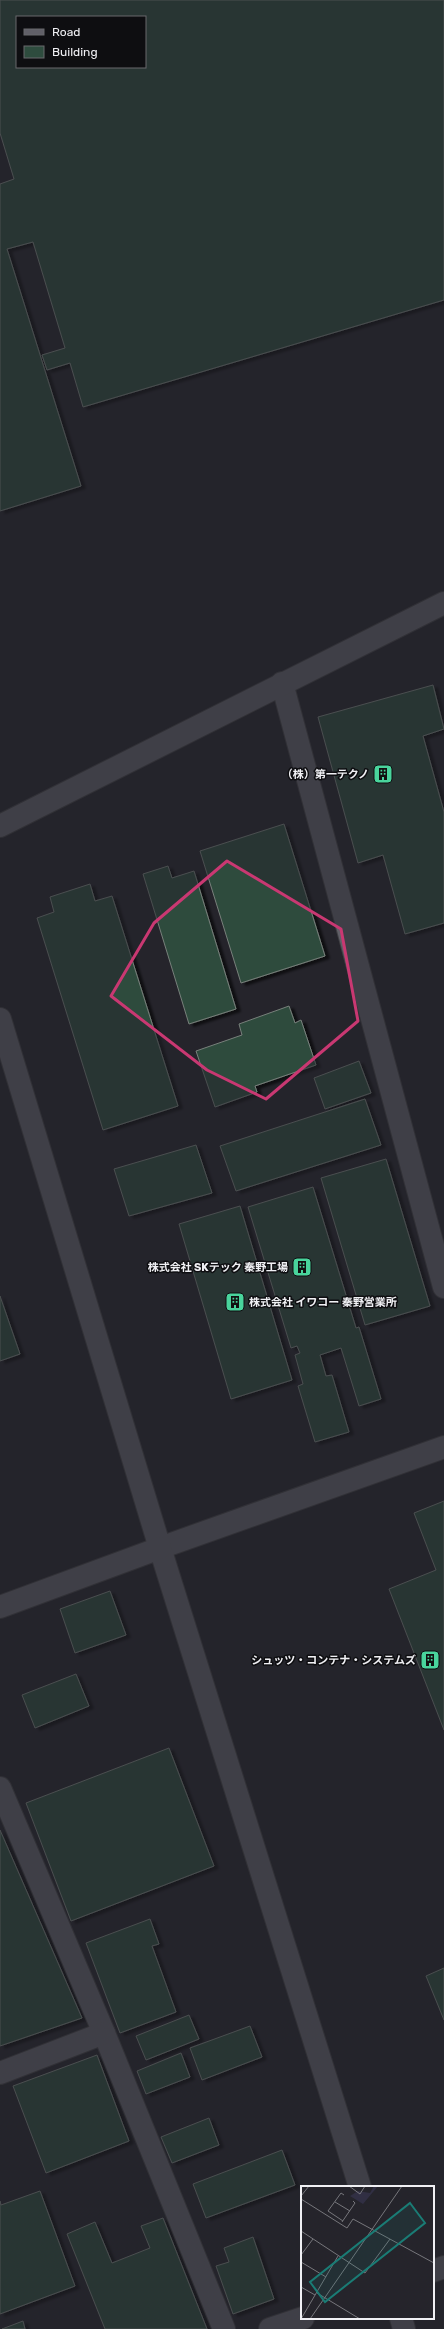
<svg xmlns="http://www.w3.org/2000/svg" width="444" height="2329" viewBox="0 0 444 2329" font-family="Rubik,'Noto Sans JP',sans-serif">
<style>
.building{fill:#2e4c3e;stroke:#78807b;fill-rule:evenodd;filter:url(#shadow)}
.lines{fill:none;stroke-linecap:round;stroke-linejoin:round}
.street-casing{stroke:#404044;stroke-width:24}
.secondary-casing{stroke:#404044;stroke-width:24}
.street{stroke:#616068;stroke-width:22}
.secondary{stroke:#616068;stroke-width:22}
.marked{fill:none;stroke:#c93872;stroke-width:3;stroke-linejoin:round}
.labels{text-anchor:middle;stroke-width:3;stroke-linejoin:round;paint-order:stroke}
.poi-label{font-size:11px;font-weight:bold;fill:#f0f0f4;stroke:#0e0e11;text-anchor:end}
.inset-road{fill:none;stroke:#76767b;stroke-width:1}
.view{fill:#1a7c75;fill-opacity:0.15;stroke:#1a7c75;stroke-width:2}
.inset-edge{fill:none;stroke:#f0f0f4;stroke-width:2}
</style>
<defs>
<filter id="shadow"><feDropShadow dx="4.5" dy="2.5" stdDeviation="1" flood-color="#0009"/></filter>
</defs>
<rect width="100%" height="100%" fill="#25242b"/>
<g class="building">
<path d="M0,0h444v300l-361,107 -13,-44 -23,7 -5,-15 23,-7 -32,-106 -26,7 74,237 -81,25v-327l14,-5 -14,-46zM17,17h128v50h-128z"/>
<polygon points="433,685 444,729 423,736 444,812 444,923 405,934 383,855 358,863 318,717"/>
<polygon points="284,824 325,956 241,983 200,851"/>
<polygon points="168,866 172,878 194,871 236,1009 189,1024 143,874"/>
<polygon points="90,884 95,901 112,896 178,1106 103,1130 37,918 54,912 50,897"/>
<polygon points="289,1006 295,1023 301,1020 316,1065 255,1086 257,1092 215,1107 196,1051 242,1035 239,1024"/>
<polygon points="359,1061 371,1093 325,1109 314,1078"/>
<polygon points="365,1099 381,1145 236,1191 220,1146"/>
<polygon points="196,1145 212,1193 129,1216 114,1169"/>
<polygon points="386,1159 430,1306 365,1325 321,1178"/>
<polygon points="313,1187 356,1328 359,1327 381,1399 359,1406 341,1348 320,1355 326,1376 332,1375 349,1432 315,1442 298,1386 303,1384 295,1355 300,1353 297,1346 291,1348 248,1207"/>
<polygon points="240,1206 292,1380 231,1399 179,1224"/>
<polygon points="0,1296 20,1354 0,1361"/>
<polygon points="444,1501 444,1730 389,1589 436,1570 414,1513"/>
<polygon points="110,1591 126,1635 75,1653 60,1609"/>
<polygon points="76,1674 89,1706 35,1728 22,1695"/>
<polygon points="169,1748 214,1866 71,1921 26,1803"/>
<polygon points="0,1830 82,2018 0,2046"/>
<polygon points="150,1919 159,1944 152,1946 176,2012 120,2033 86,1943"/>
<polygon points="444,1968 444,2020 426,1976"/>
<polygon points="189,2015 199,2039 146,2060 136,2036"/>
<polygon points="250,2026 262,2057 202,2080 190,2048"/>
<polygon points="181,2053 190,2077 146,2094 137,2071"/>
<polygon points="97,2055 129,2141 46,2173 13,2086"/>
<polygon points="209,2118 219,2145 172,2163 161,2137"/>
<polygon points="282,2150 295,2185 206,2218 193,2184"/>
<polygon points="40,2191 75,2286 0,2314 0,2201 1,2205"/>
<polygon points="163,2218 207,2329 105,2329 67,2234 95,2222 112,2263 150,2248 141,2226"/>
<polygon points="253,2237 274,2299 233,2314 216,2266 229,2262 224,2248"/>
<polygon points="23,2321 25,2329 2,2329"/>
</g>
<g class="lines">
<g class="street-casing">
<g id="street">
<polyline points="282,683 444,1287"/>
<polyline points="0,826 444,603"/>
<polyline points="160,1548 444,1447"/>
<polyline points="0,1788 104,2033 224,2329"/>
<polyline points="0,2073 104,2033"/>
<polyline points="433,2271 444,2267"/>
<polyline points="270,2329 303,2318"/>
</g>
</g>
<g class="secondary-casing">
<g id="secondary">
<polyline points="0,1019 160,1548 360,2187"/>
<polyline points="0,1607 160,1548"/>
<polyline points="401,2318 404,2329"/>
</g>
</g>
<use href="#street" class="street"/>
<use href="#secondary" class="secondary"/>
</g>
<path d="M0 0H444V2329H0ZM227,861l114,68 17,92 -92,78 -59,-29 -96,-74 43,-73z" fill="#25242b" fill-opacity=".55" fill-rule="evenodd"/>
<path class="marked" d="M227,861l114,68 17,92 -92,78 -59,-29 -96,-74 43,-73z"/>
<defs>
<g id="building-square" transform="scale(1)"><rect x="-9" y="-9" width="18" height="18" rx="4" fill="#49d49c" stroke="#0e0e11"/><path d="M-4-6H4V6H1V3H-1V6H-4ZM-2.5-4.3h1.7v1.8h-1.7ZM.8-4.3h1.7v1.8H.8ZM-2.5-1h1.7V.8h-1.7ZM.8-1h1.7V.8H.8Z" fill="#111"/></g>
</defs>
<g fill-rule="evenodd">
<use href="#building-square" x="383" y="774"/>
<use href="#building-square" x="302" y="1267"/>
<use href="#building-square" x="235" y="1302"/>
<use href="#building-square" x="430" y="1660"/>
</g>
<g class="labels">
<g class="poi-label">
<text x="369" y="778">（株）第一テクノ</text>
<text x="288" y="1271">株式会社 SKテック 秦野工場</text>
<text x="249" y="1306" text-anchor="start">株式会社 イワコー 秦野営業所</text>
<text x="416" y="1664">シュッツ・コンテナ・システムズ</text>
</g>
</g>
<g transform="translate(301 2186)">
<rect width="133" height="133" fill="#25242b"/>
<path d="M73,0h4l-15,18 -13,-8 8,-5 12,2z" fill="#312f43"/>
<path class="inset-road" d="M48,0l11,8 5,-8M0,10l8,-10M0,13l46,29 6,-9 81,44M34,16l15,9M42,35l-15,-10 13,-18 3,2M41,36l13,-19 -2,-2M0,45l64,42 25,-34M0,69l12,-16M0,76l25,15M0,101l14,8M16,107l43,26M0,133l37,-63M9,133l92,-133"/>
<path class="view" d="M109,17l15,20 -100,79 -15,-20z"/>
<rect width="133" height="133" class="inset-edge"/>
</g>
<rect x="16" y="16" width="130" height="52" fill="#0e0e11" stroke="#68686c"/>
<rect x="24" y="29" width="20" height="6" fill="#616068" stroke="#68686c"/>
<text x="52" y="36" font-size="12" fill="#f0f0f4">Road</text>
<rect x="24" y="46" width="20" height="12" fill="#2e4c3e" stroke="#68686c"/>
<text x="52" y="56" font-size="12" fill="#f0f0f4">Building</text>
</svg>
